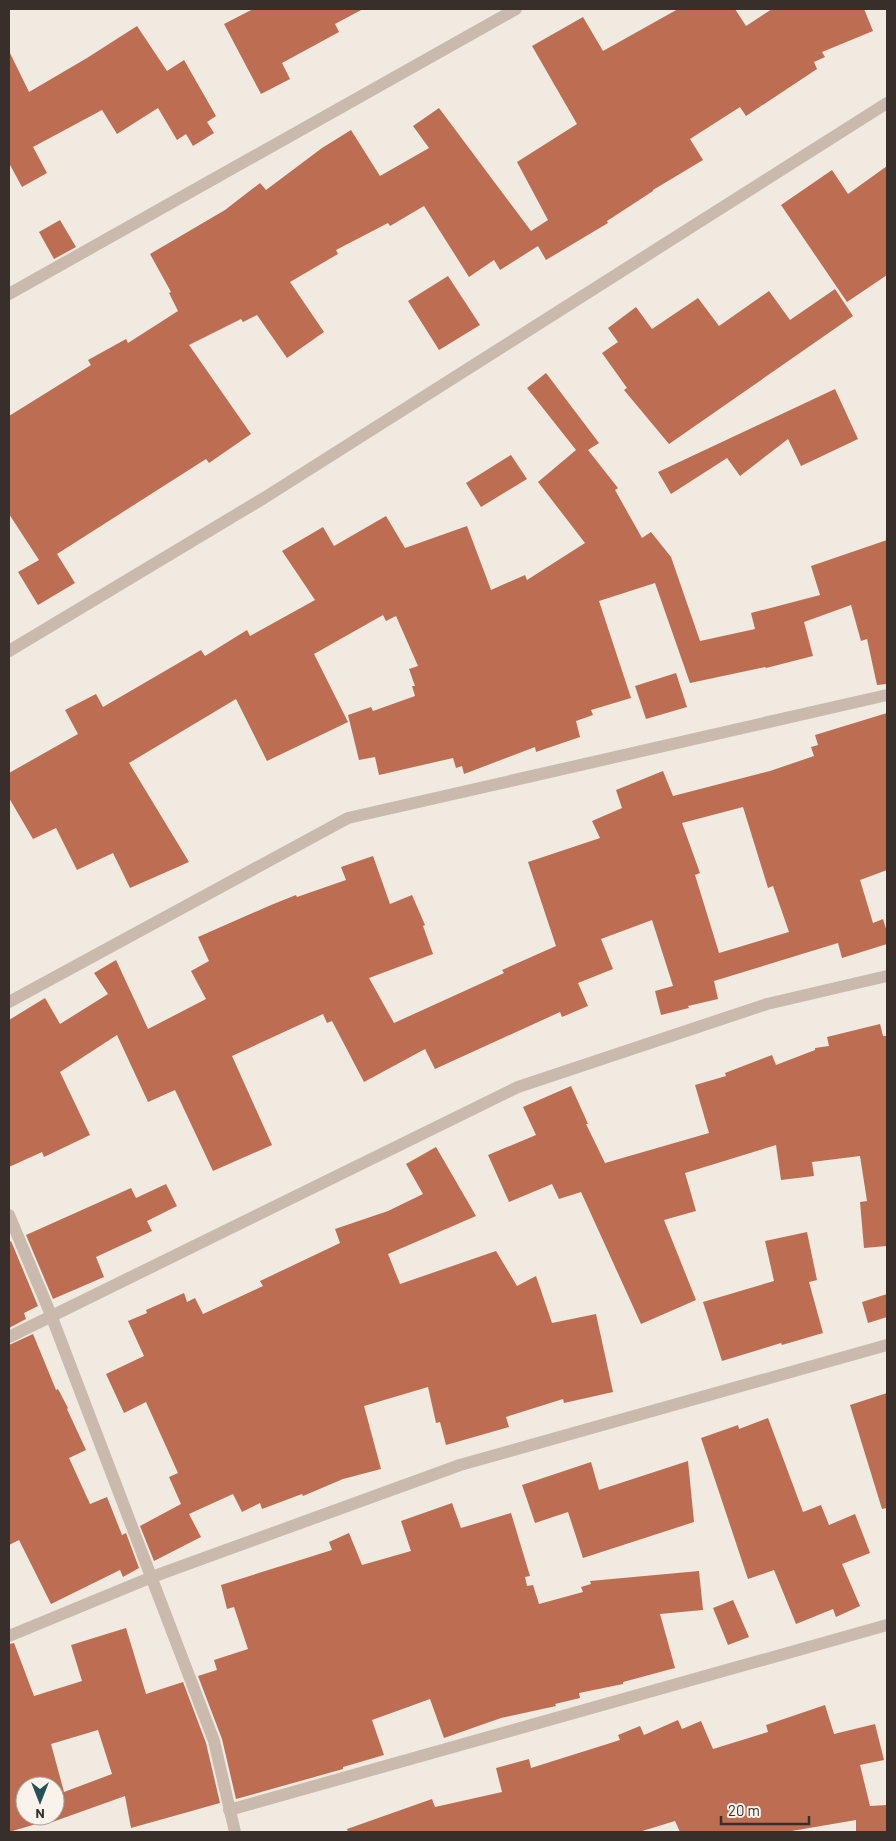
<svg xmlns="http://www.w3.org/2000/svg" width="896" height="1841" viewBox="0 0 896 1841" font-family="Barlow,sans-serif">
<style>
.building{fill:#bd6e52;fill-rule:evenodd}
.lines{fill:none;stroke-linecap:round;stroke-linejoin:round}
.minor{stroke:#c9baad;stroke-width:12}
</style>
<rect width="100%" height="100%" fill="#f1eae0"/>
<g class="building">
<polygon points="253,9 363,9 335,24 339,32 282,63 290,79 261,94 224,24"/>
<polygon points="678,9 735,9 746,26 772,9 864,9 873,31 822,52 825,57 814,62 817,69 746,116 740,107 690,139 703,160 653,190 653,191 607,221 608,223 546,260 538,246 500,270 494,260 469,277 424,206 390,226 388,223 336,250 338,254 290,282 324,332 287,358 257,315 243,322 241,319 189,345 251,434 209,463 206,459 57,554 75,583 38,605 18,572 39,560 9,514 9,416 91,365 88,360 126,339 128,343 178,311 169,293 171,292 150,254 225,210 260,183 266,190 322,148 351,130 380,176 429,148 413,126 439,108 531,231 548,220 517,162 577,124 532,46 583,17 603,51"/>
<polygon points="137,26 167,71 184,60 216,116 207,122 214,133 193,146 186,134 177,140 158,108 117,134 102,110 33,147 47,173 22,187 9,163 9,51 29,92 87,58"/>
<polygon points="887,166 887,275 847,302 781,205 832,170 848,194"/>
<polygon points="60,220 76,247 54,259 39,232"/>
<polygon points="448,276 480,325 439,350 408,301"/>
<polygon points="835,289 853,316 669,444 624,390 627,388 602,353 618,342 608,328 636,307 652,329 698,298 719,326 769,291 790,320"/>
<polygon points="546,373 599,443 588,450 618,488 615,490 642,538 651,532 671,557 700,641 755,629 751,613 820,595 811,566 887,540 887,684 877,685 867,639 861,641 851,605 804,622 813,656 766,668 765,667 690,683 655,583 599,601 631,698 591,710 593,715 576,721 580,737 536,752 535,747 464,774 462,766 456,768 453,758 379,775 375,757 359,760 348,715 371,707 373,711 415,696 412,686 415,686 409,669 418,666 396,616 386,621 383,615 314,654 348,722 267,761 236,699 129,763 189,862 130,888 113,853 77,870 56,828 33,839 9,798 9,773 78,734 65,710 96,694 103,707 201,650 205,656 247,630 250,636 315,600 282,551 323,527 334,546 386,516 405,548 467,526 491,590 525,575 527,580 585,543 538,482 576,450 527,388"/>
<polygon points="835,389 858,439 801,466 788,439 740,476 727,458 671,494 658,472"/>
<polygon points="511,455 527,479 481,507 466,483"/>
<polygon points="676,673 687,707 646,719 635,686"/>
<path d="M887,713v157l-27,10 13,43 10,-4 4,13v12l-45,14 -4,-15 -124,38 4,18 -30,7 1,2 -28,7 -6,-24 18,-5 -21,-66 -51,19 12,30 -35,14 10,23 -26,11 -2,-5 -125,57 -10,-20 -61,33 -32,-61 -5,2 -4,-9 -91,42 40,89 -59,26 -38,-81 -27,12 -31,-67 -57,37 30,63 -46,22 -2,-5 -33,15v-147l36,-22 15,26 48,-30 -14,-21 22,-13 32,69 58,-30 -15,-28 18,-10 -11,-24 73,-32 25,-10 1,2 49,-17 -5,-13 32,-11 17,48 22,-9 13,30 -2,1 10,28 -64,24 25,45 110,-50 -2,-3 54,-24 -28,-84 72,-24 -8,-17 30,-13 -6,-18 47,-19 10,25 97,-25 44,-15 -3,-9 7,-2 -3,-10zM743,807l25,81 5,-2 16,46 -70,21 -24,-78 5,-2 -18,-50z"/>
<polygon points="880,1024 883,1036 887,1036 887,1246 864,1248 860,1202 867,1201 860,1156 812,1162 814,1176 781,1180 776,1145 685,1173 696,1211 664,1220 696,1300 641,1324 581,1192 559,1199 552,1184 509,1202 488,1155 536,1135 523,1107 571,1086 588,1124 586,1124 605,1163 709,1133 695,1085 726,1076 725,1073 772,1055 776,1065 815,1050 815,1048 829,1046 827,1037"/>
<polygon points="436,1147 476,1216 388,1254 400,1284 496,1251 517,1286 536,1276 552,1323 596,1314 613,1392 564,1403 563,1399 506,1417 509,1427 446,1445 440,1422 436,1423 428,1387 364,1406 381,1469 343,1479 303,1496 302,1494 262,1509 260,1503 242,1512 233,1494 189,1514 201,1537 154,1561 140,1526 181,1504 169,1477 178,1473 146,1402 124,1413 106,1374 144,1356 128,1321 147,1313 146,1310 184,1293 187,1302 195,1298 203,1314 263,1286 260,1281 340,1243 335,1229 388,1211 423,1194 406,1164"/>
<polygon points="166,1184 177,1206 147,1221 152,1231 96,1257 104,1277 53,1299 26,1235 131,1188 136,1198"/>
<polygon points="807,1232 817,1280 809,1282 823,1333 782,1345 781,1343 722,1361 703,1302 774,1281 765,1241"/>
<polygon points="11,1241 38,1306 24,1313 26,1319 9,1328 9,1243"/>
<polygon points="887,1294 887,1317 868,1323 862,1302"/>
<polygon points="33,1334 56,1390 58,1389 68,1408 67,1409 86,1450 69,1458 90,1504 107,1497 122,1535 126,1533 139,1568 123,1577 120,1570 51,1604 19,1540 9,1545 9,1345"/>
<polygon points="887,1393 887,1508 882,1509 850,1405"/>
<polygon points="768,1418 803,1512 821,1505 829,1525 855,1514 870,1553 842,1564 860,1606 836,1617 833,1609 796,1624 774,1570 748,1579 701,1438 738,1425 739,1429"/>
<polygon points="688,1461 694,1522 583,1558 568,1512 535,1523 522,1485 591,1462 599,1490"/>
<polygon points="452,1503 461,1528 511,1513 530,1576 525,1577 527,1586 533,1585 539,1604 583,1592 581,1587 591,1584 590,1581 699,1571 703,1610 660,1614 675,1668 623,1682 623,1684 579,1693 580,1698 555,1704 556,1706 501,1718 444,1738 430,1699 372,1720 384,1755 343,1767 343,1769 236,1799 222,1739 198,1676 217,1670 214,1660 248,1649 234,1607 227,1609 221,1585 332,1550 329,1542 349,1533 362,1565 411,1551 401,1521"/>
<polygon points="733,1600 749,1637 728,1645 713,1608"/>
<path d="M126,1628l20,66 37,-12 23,61 14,60 -89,25 -6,-32 -81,29 -1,-3 -34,10v-188l5,-1 20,53 48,-15 -11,-36zM98,1730l14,44 -48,18 -13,-48zM25,1786h30v30h-30z"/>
<polygon points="825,1705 834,1734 875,1724 884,1760 860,1765 870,1806 887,1805 887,1832 856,1832 856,1820 786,1832 680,1832 675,1821 639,1832 348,1832 347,1829 432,1799 435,1807 502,1792 496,1768 529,1759 531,1768 620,1740 618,1735 640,1726 644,1735 678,1720 682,1729 701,1721 713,1749 768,1732 766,1725"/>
</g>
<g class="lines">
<g class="minor">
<polyline points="9,294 516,9"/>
<polyline points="9,651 264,498 887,103"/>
<polyline points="9,1002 348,818 887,695"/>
<polyline points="9,1215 51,1315 214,1741 235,1832"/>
<polyline points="9,1337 518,1087 767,1004 887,976"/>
<polyline points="9,1636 152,1577 460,1465 887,1345"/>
<polyline points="229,1810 887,1625"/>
</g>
</g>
<rect width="896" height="1841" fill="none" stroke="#382f2b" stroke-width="20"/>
<g transform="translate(40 1801) rotate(180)"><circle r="24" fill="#f9f3ec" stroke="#aca59f"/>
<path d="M0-4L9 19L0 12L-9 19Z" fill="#235257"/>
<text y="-8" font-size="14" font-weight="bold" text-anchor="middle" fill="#382f2b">N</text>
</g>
<path d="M721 1816v8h88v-8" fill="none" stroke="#382f2b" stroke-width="2.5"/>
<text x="728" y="1816" font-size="15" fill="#382f2b" stroke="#f9f3ec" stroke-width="4" paint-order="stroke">20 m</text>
</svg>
